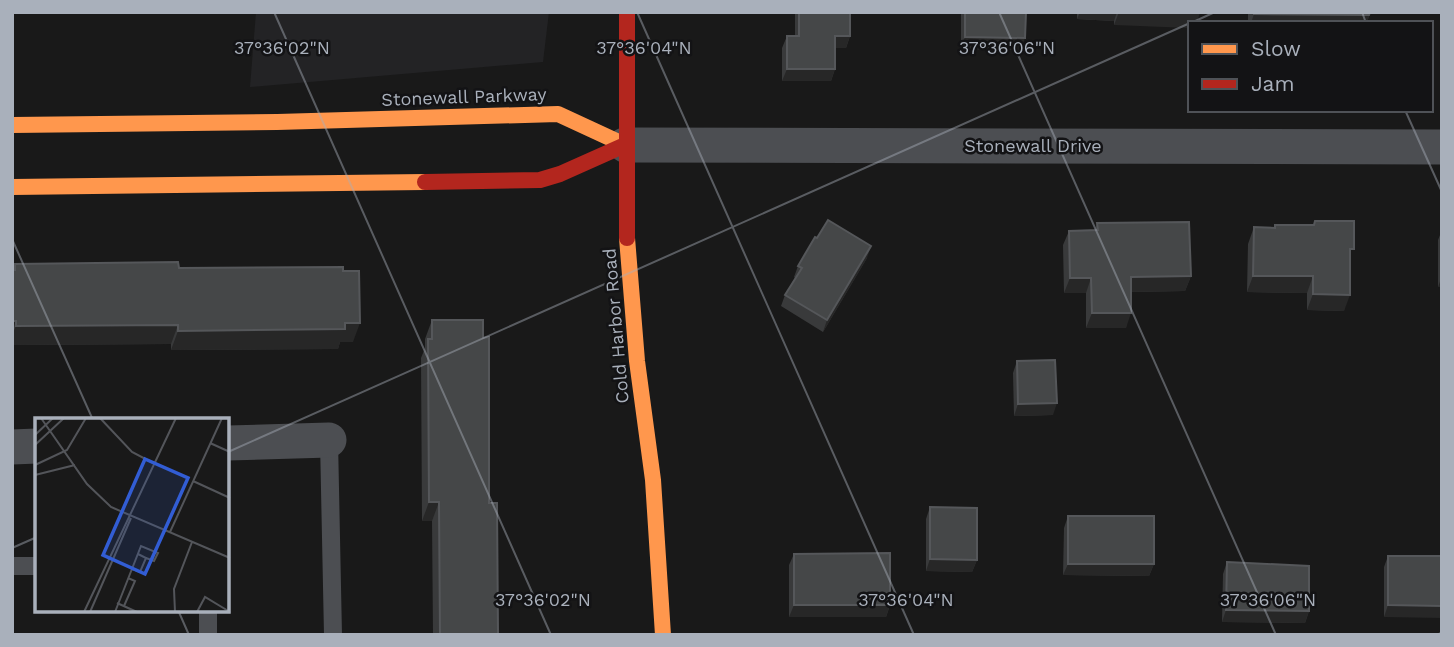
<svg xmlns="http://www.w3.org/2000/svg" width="1454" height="647" viewBox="0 0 1454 647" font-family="'Work Sans',sans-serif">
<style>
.built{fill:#232325}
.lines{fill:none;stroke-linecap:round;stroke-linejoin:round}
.lane{stroke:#4c4e52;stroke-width:18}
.street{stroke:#4c4e52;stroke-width:35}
.slow{stroke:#ff974d;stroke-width:16}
.jam{stroke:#b3261e;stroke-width:16}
.wall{fill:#393a3b}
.shaded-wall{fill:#272727}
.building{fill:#454748;stroke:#55575a;stroke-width:2}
.ticks{fill:none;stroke:#a9b0bb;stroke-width:2;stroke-opacity:0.45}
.labels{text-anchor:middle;stroke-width:5;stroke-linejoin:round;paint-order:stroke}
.street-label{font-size:18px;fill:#a9b0bb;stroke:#131315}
.inset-road{fill:none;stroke:#53555a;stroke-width:2}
.view{fill:#325dd4;fill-opacity:0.15;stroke:#325dd4;stroke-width:3.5}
.inset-edge{fill:none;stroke:#a9b0bb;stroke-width:3.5}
.ticks-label{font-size:18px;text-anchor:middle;fill:#a9b0bb;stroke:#131315;stroke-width:5;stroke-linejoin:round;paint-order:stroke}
</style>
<rect width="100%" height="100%" fill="#191919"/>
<polygon class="built" points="256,12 549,12 543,62 250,87"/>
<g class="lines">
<g class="lane">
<polyline points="329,440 333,635"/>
<polyline points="12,566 37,566"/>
<polyline points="208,610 208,635"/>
</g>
<g class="street">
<polyline points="625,145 1442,147"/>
<polyline points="228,443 329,440"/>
<polyline points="12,447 37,446"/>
</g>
<g class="slow">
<polyline points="12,125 277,122 558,114 625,145"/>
<polyline points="12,187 425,182"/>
<polyline points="627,238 637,361 653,480 663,635"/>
</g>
<g class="jam">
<polyline points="425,182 540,180 560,174 625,145"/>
<polyline points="627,238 627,12"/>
</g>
</g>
<g class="wall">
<polygon points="795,12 850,12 850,36 846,48 835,48 835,69 831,81 782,81 782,48 787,36 795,36"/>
<polygon points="961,12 1026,12 1021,50 961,49"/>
<polygon points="1077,12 1200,12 1114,25 1114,21 1077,19"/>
<polygon points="1248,12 1370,12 1367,23 1248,23"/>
<polygon points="1315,221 1350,260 1344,311 1307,310 1307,293 1247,292 1248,244 1254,227 1274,228 1275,225 1313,225"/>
<polygon points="1097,223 1191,276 1185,291 1131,292 1126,328 1086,328 1086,293 1064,293 1063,245 1069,231 1095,230"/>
<polygon points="1442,230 1442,287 1438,287 1438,240"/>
<polygon points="867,258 823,332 781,306 785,295 795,278 794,277 798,266"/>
<polygon points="15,264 179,268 353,342 340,342 338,349 171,350 171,344 12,345 12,270"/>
<polygon points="432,320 483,338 489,503 498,635 433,635 432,521 422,521 421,358 425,348 425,339"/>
<polygon points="1017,361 1053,415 1014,416 1013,373"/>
<polygon points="930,507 977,560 972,572 926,571 926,519"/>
<polygon points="1068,516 1154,564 1149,576 1063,575 1064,528"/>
<polygon points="794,554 890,605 886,617 789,617 789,565"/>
<polygon points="1388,556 1442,556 1384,617 1384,567"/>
<polygon points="1227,562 1309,611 1305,623 1222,622 1223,574"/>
</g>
<g class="shaded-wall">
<polygon points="1080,12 1117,12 1114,21 1077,19"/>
<polygon points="1119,12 1200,12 1197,23 1190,23 1190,28 1114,25"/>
<polygon points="1254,14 1369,15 1367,23 1251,23"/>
<polygon points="835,36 850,36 846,48 831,48"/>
<polygon points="965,37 1025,38 1021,50 961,49"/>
<polygon points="787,69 835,69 831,81 782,81"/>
<polygon points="871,246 867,258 823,332 827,320"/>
<polygon points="1191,276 1185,291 1125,292 1131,277"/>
<polygon points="1253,276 1313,276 1307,293 1247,292"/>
<polygon points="1442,276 1442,287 1438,287"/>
<polygon points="1070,278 1091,278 1086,293 1064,293"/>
<polygon points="1313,294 1350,295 1344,311 1307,310"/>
<polygon points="1092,313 1131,313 1126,328 1086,328"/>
<polygon points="12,321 16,321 12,332"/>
<polygon points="360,323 353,342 340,342 338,349 171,350 178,331"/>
<polygon points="178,325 171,344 12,345 12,335 16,326"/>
<polygon points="1057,403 1053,415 1014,416 1018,404"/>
<polygon points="429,502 439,502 432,521 422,521"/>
<polygon points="930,559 977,560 972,572 926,571"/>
<polygon points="1068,564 1154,564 1149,576 1063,575"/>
<polygon points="794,605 890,605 886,617 789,617"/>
<polygon points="1388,605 1442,606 1442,618 1384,617"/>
<polygon points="1226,610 1309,611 1305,623 1222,622"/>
</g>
<g class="building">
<polygon points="799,12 850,12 850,36 835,36 835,69 787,69 787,36 799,36"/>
<polygon points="965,12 1026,12 1025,38 965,37"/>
<polygon points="1254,12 1370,12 1369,15 1254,14"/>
<polygon points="828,220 871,246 827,320 785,295 802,268 798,266 815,237 817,238"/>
<polygon points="1315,221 1354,221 1354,249 1350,249 1350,295 1313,294 1313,276 1253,276 1254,227 1275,228 1275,225 1314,225"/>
<polygon points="1189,222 1191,276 1131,277 1131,313 1092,313 1091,278 1070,278 1069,231 1098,230 1097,223"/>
<polygon points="178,262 179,268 343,267 343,271 359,271 360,323 345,323 345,329 178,331 178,325 16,326 16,321 12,321 12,270 15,270 15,264"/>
<polygon points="432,320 483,320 483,338 489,337 489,503 497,503 498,635 440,635 439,502 429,502 428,339 432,339"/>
<polygon points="1055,360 1057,403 1018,404 1017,361"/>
<polygon points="930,507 977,508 977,560 930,559"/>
<rect x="1068" y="516" width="86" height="48"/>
<polygon points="890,553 890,605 794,605 794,554"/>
<polygon points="1388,556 1442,556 1442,606 1388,605"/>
<polygon points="1227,562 1309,566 1309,611 1226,610"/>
</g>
<path class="ticks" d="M274,12l277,623M637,12l277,623M999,12l277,623M1362,12l4,11M1191,23l24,-11M1405,110l37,82M12,239l81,181M228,452l962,-429M12,548l25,-11M178,610l11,25M1437,635l5,-3"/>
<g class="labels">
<g class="street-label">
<text transform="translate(464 97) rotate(-2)" y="6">Stonewall Parkway</text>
<text x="1033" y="152">Stonewall Drive</text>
<text transform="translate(616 326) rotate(-95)" y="6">Cold Harbor Road</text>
</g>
</g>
<g transform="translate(35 418)">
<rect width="194" height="194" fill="#191919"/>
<path class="inset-road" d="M6,0l46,66 24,23 119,51M65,0l32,34 23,12M0,17l18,-17M175,25l20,9M0,27l29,-27M0,47l32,-15 19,-32M0,57l40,-10M158,63l37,17M135,114l52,-114M97,151l8,3 6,-14 -8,-4M82,185l20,9M89,188l11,-25 -7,-3M49,194l92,-194M55,194l41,-94M80,194l26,-66 17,7 -4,8 -8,-3M140,194l-1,-23 18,-47M162,194l8,-15 25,15"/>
<path class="view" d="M110,41l43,19 -43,96 -42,-19z"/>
<rect width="194" height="194" class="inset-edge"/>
</g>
<g class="ticks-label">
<text x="282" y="54">37°36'02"N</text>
<text x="644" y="54">37°36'04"N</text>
<text x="1007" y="54">37°36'06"N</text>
<text x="543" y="606">37°36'02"N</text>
<text x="906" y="606">37°36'04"N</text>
<text x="1268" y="606">37°36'06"N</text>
</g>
<rect width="1454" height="647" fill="none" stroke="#a9b0bb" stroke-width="28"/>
<rect x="1188" y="21" width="245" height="91" fill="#131315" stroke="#4f5257" stroke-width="2"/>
<rect x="1202" y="44" width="35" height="10" fill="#ff974d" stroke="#4f5257" stroke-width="2"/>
<text x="1251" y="56" font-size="21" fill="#a9b0bb">Slow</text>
<rect x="1202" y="79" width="35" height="10" fill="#b3261e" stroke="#4f5257" stroke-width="2"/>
<text x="1251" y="91" font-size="21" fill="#a9b0bb">Jam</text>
</svg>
